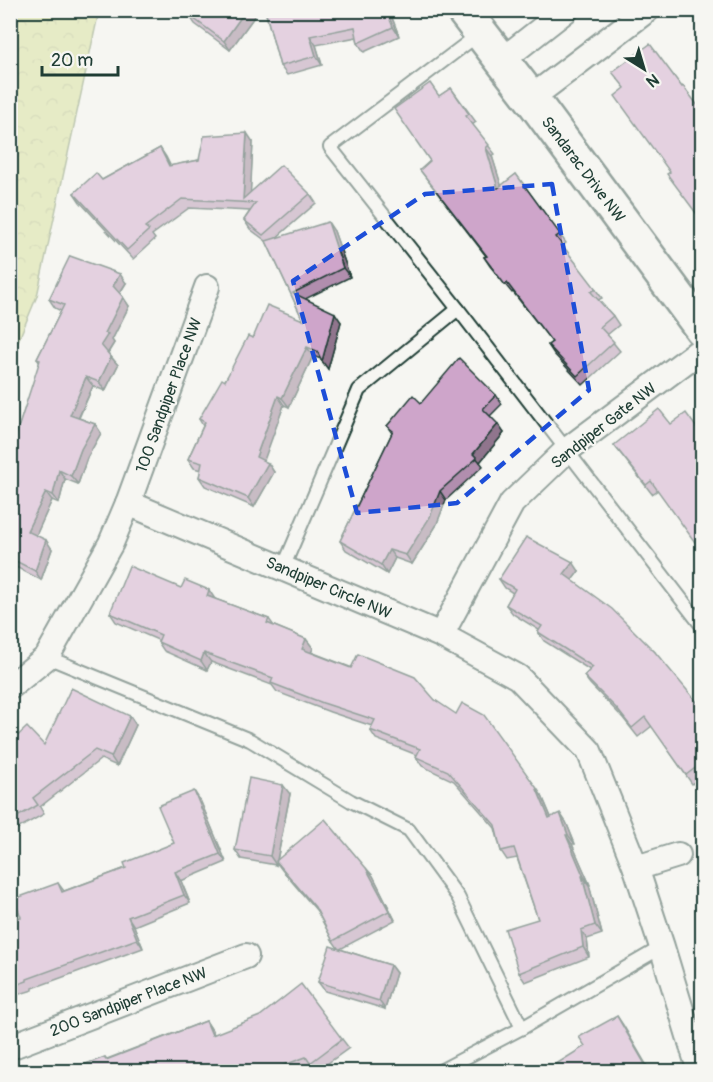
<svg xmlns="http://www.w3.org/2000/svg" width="713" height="1082" viewBox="0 0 713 1082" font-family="Pangolin,sans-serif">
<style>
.park{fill:url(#park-crowns);stroke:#798e62;stroke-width:1.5}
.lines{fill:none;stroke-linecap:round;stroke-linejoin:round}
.lane-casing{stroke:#1f3d34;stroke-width:16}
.street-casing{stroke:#1f3d34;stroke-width:28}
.secondary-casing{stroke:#1f3d34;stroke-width:38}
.lane{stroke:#f6f6f2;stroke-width:12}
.street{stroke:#f6f6f2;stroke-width:24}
.secondary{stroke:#f6f6f2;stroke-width:33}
.wall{fill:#b18eae;stroke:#1f3d34;stroke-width:1.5}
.shaded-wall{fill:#90748d;stroke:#1f3d34;stroke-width:1.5}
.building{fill:#cea5ca;stroke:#1f3d34;stroke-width:1.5}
.marked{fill:none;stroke:#1d4ed8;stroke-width:4.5;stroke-dasharray:12 8;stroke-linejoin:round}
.labels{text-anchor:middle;stroke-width:4.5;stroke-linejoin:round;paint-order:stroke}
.street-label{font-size:16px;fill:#1f3d34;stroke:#f6f6f2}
</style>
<defs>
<pattern id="park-crowns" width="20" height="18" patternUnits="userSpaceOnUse" patternTransform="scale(1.5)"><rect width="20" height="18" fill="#d3de91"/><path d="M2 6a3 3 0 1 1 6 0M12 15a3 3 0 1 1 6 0" fill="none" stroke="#b5bf7e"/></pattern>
</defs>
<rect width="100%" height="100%" fill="#f6f6f2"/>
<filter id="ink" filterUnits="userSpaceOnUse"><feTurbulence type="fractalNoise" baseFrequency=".0167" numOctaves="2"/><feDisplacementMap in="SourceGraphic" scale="12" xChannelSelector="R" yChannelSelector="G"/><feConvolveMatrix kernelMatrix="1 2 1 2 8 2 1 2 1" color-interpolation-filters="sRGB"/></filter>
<g filter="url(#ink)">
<polygon class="park" points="11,10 99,11 37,296 11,358"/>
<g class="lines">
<g class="lane-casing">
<g id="lane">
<polyline points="479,34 330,147 458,309 702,626"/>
<polyline points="283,568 359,390 458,309"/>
<polyline points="47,657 250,740 351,801 409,830 458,897 522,1028"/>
<polyline points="438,1072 522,1028 662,947"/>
</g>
</g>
<g class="street-casing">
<g id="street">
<polyline points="501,61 566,10"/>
<polyline points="531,98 647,10"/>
<polyline points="128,503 441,635 518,677 589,751 636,868 662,947 700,1072"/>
<polyline points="441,635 512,503 567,450 702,349"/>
<polyline points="10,687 47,657 111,543 128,503 207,287"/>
<polyline points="636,868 678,855"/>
<polyline points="10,1047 246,956"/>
</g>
</g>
<g class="secondary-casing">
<polyline id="secondary" points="463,10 531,98 702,329"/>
</g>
<use href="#lane" class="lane"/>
<use href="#street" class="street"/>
<use href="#secondary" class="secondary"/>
</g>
<g class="wall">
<polygon points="192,10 259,10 230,50 195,24 189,15"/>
<polygon points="265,10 389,10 399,36 364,52 358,43 357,37 316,45 322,65 287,75 280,66"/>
<polygon points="451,88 476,122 472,125 495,154 492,156 501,186 516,174 566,243 563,246 602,298 598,300 613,316 619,325 607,335 620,351 583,385 554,354 548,345 552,342 513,292 512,293 490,266 484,257 486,256 420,170 430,161 439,96"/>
<polygon points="253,142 250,193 310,194 316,203 275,239 334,231 350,277 305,299 341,322 328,369 321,359 313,356 289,407 284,405 263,461 268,463 274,472 254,507 205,486 199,477 201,470 194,468 188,459 203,426 199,419 253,338 303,320 266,241 250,229 244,220 250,211 189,208 152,235 155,239 133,259 80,202 74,193 102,180 160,148 170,166 199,160"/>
<polygon points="126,283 120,293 129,306 112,340 114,343 108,353 118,365 105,391 93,386 79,418 95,424 101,433 87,458 78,484 65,479 59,503 52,500 36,535 52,549 41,580 10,564 10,436 15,438 40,363 37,359 61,311 55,308 49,299"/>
<polygon points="496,395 502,404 490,416 504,433 480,462 483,466 446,500 436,526 412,564 395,558 387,574 346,550 340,541 392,433 387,426 421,403"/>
<polygon points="671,424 658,490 652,494 614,445"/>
<polygon points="579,571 572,580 655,652 702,777 692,784 652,726 638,737 623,718 590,684 584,676 590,670 544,641 538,632 539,630 513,614 506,605 513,593 505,588 499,579"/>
<polygon points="181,588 215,599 269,619 274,626 306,639 313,648 311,652 435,700 542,796 551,817 566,822 575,844 572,844 590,885 589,885 602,934 587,939 589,957 525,982 519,973 538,919 517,858 507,860 501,851 495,828 454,781 422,766 416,757 417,755 376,739 370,730 372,726 330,712 277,692 272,685 211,662 207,670 164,651 158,642 158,640 116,622 110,613"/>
<polygon points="130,716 136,725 117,766 101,759 40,807 44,814 10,833 10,743 44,745"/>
<polygon points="290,794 277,861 373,876 395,920 340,949 390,965 396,973 385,1009 325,991 318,982 338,948 333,941 317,911 282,870 276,862 276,865 241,859 235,850"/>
<polygon points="200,800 226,862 181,881 190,903 134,926 143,948 33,988 33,990 10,997 10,920 21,917 58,883 64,891 126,868 174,843"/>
<polygon points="206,1021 214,1034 342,1039 349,1048 317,1071 312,1065 297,1071 67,1071 105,1057 107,1059"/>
</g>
<g class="shaded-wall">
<polygon points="246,10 259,10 230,50 224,41"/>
<polygon points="386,10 389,10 399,36 393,27"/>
<polygon points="310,36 316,45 322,65 316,56"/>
<polygon points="247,133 253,142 250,203 243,199"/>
<polygon points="160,148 166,157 175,175 169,166"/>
<polygon points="486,148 492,156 505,197 498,188"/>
<polygon points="328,222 334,231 350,277 343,268"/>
<polygon points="120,274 126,283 119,294 113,286"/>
<polygon points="123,297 129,306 112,340 114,343 107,354 101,345 105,333"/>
<polygon points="335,313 341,322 328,369 322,361"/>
<polygon points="307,347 313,356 289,407 282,398"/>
<polygon points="111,357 118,365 105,391 99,382"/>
<polygon points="86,377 93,386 76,423 70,415"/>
<polygon points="278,396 284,405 262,466 256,457"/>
<polygon points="95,424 101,433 87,458 78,484 71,476 81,449"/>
<polygon points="498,424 504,433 480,462 473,454"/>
<polygon points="268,463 274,472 254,507 248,498"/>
<polygon points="59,470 65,479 59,503 53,495"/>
<polygon points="440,491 446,500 436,526 412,564 406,555"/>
<polygon points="46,492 52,500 34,540 27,531"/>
<polygon points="46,540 52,549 41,580 35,571"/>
<polygon points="389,550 395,558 387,574 381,565"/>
<polygon points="573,562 579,571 570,583 564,574"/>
<polygon points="209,590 215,599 207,596"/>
<polygon points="12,604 18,613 10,624 10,606"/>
<polygon points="306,639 313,648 309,658 302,649"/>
<polygon points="204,653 211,662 207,670 201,661"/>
<polygon points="130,716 136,725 117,766 111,757"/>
<polygon points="283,785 290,794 276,865 270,856"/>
<polygon points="536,787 542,796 555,827 549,818"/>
<polygon points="194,791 200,800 226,862 220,854"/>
<polygon points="560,813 566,822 575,844 568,835"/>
<polygon points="566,835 572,844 590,885 583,875"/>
<polygon points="366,868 373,876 395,920 389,911"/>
<polygon points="175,872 181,881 190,903 184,895"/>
<polygon points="582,876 589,885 602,934 595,925"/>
<polygon points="128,917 134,926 143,948 137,939"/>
<polygon points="581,930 587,939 589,957 583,947"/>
<polygon points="390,965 396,973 385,1009 379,1001"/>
<polygon points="617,1016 623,1025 650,1071 649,1071"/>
<polygon points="206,1021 212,1030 218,1044 212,1035"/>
</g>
<g class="building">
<polygon points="192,10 246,10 224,41 189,15"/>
<polygon points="265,10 386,10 393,27 358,43 355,27 310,36 316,56 280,66"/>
<polygon points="650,44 682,87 683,86 702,111 702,221 667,174 670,172 615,96 625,88 612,72"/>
<polygon points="430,83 439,96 451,88 469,114 466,116 489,145 486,148 498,188 516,174 560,234 556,237 596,289 591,292 613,316 600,327 614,342 577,376 548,345 552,342 507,283 505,285 484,257 487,256 420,170 430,161 394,109"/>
<polygon points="247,133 243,199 281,165 310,194 263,235 244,220 256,203 182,199 145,227 149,230 127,250 74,193 96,173 102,180 160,148 169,166 199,160 204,136"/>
<polygon points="328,222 343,268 293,293 335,313 322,361 317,351 307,347 282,398 278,396 256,457 268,463 248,498 199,477 202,463 188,459 205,422 199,419 222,379 225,381 248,336 253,338 267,305 303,320 266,241"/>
<polygon points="70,256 120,274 113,286 123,297 105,333 108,334 101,345 111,357 99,382 86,377 70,415 95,424 81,449 71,476 59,470 53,495 46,492 27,531 46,540 35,571 10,558 10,436 15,438 40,360 37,359 64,305 49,299"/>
<polygon points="459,358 496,395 483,409 498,424 473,454 477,458 440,491 430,517 406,555 389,550 381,565 340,541 393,431 387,426 413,395 421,403"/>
<polygon points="659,409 671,424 686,413 702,435 702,552 651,481 646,485 614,445"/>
<polygon points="526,537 573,562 564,574 612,609 655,652 702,708 702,777 698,766 686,775 645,717 632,728 617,709 584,676 593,667 538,632 542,626 506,605 515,589 499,579"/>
<polygon points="129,566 181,588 185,580 209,590 207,596 269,619 267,623 306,639 302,649 351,668 358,654 415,677 435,700 456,714 462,703 484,715 536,787 549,818 560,813 568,835 566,835 583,875 582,876 595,925 581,930 583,947 519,973 505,929 538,919 514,848 501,851 495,825 448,771 416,757 420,749 370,730 375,720 323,703 271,683 273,678 204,653 201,661 158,642 161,635 110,613"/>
<polygon points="71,688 130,716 111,757 95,750 33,798 38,805 10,821 10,743 27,727 44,745"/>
<polygon points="249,778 283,785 270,856 235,850"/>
<polygon points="194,791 220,854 175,872 184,895 128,917 137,939 27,979 27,981 10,987 10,920 21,917 14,899 58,883 62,892 126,868 124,863 174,843 158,806"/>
<polygon points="325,819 366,868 389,911 333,941 315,907 276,861"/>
<polygon points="330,946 390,965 379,1001 318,982"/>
<polygon points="301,984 342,1039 310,1063 306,1057 268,1071 246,1071 244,1067 232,1071 67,1071 105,1057 106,1060 206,1021 212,1035 260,1016"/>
<polygon points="617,1016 649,1071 545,1071 585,1046 579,1037"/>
</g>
</g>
<path d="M0 0H713V1082H0ZM552,184l37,206 -132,113 -100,10 -64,-232 132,-87z" fill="#f6f6f2" fill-opacity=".55" fill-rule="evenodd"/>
<path class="marked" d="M552,184l37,206 -132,113 -100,10 -64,-232 132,-87z"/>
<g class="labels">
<g class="street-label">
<text transform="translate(584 169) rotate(53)" y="6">Sandarac Drive NW</text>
<text transform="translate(168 395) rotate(-70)" y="6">100 Sandpiper Place NW</text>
<text transform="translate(603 425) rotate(-38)" y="6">Sandpiper Gate NW</text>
<text transform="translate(329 587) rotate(23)" y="6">Sandpiper Circle NW</text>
<text transform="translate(128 1001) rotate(-21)" y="6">200 Sandpiper Place NW</text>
</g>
</g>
<rect width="713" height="1082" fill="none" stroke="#f6f6f2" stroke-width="36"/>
<rect x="18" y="18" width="677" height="1046" fill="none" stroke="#1f3d34" stroke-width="2" filter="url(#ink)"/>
<g transform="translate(644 69) rotate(143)" stroke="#f6f6f2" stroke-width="4.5" paint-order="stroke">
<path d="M0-4.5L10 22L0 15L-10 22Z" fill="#1f3d34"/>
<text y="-9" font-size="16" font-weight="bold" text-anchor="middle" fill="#1f3d34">N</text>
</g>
<path d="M42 66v9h76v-9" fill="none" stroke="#1f3d34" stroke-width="3"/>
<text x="51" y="66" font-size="18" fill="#1f3d34" stroke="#f6f6f2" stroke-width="4.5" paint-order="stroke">20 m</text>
</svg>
